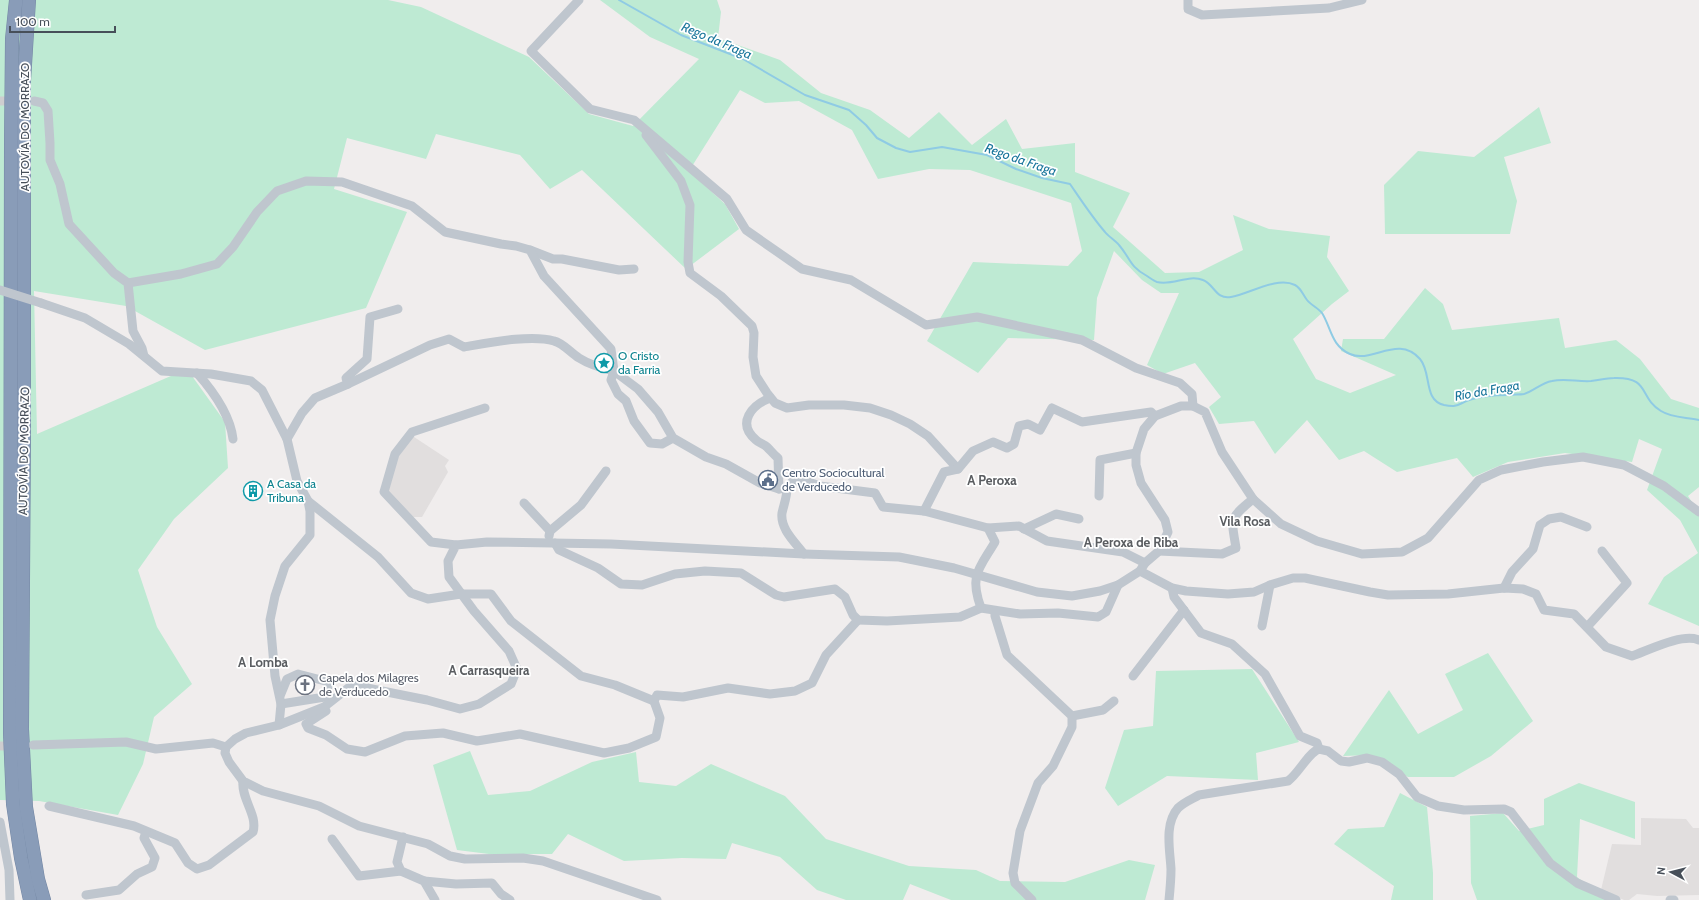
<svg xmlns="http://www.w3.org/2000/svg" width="1699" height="900" viewBox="0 0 1699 900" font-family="Cabin,sans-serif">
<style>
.education{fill:#e1dede}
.green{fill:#beead3}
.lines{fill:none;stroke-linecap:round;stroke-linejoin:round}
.stream{stroke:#8fcbe4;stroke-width:2}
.minor-tunnel{stroke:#cecdcf;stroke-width:9;stroke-dasharray:9 4.5;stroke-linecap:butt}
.highway-casing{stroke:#7487a4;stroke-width:14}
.minor{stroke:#bfc6ce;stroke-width:9}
.highway{stroke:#899cb8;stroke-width:13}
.minor-bridge{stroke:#bfc6ce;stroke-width:9}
.labels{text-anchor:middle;stroke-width:3.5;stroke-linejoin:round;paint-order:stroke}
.street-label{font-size:12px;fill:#474f59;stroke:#fff}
.culture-label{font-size:12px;fill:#0d838f;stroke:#fff;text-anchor:start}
.service-label{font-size:12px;fill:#4e5e75;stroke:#fff;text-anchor:start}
.worship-label{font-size:12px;fill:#5b616d;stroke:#fff;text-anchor:start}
.water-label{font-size:13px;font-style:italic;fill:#18759b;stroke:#fff}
.neighbourhood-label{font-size:13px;font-weight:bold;fill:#5a5d61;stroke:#fff}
</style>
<rect width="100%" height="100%" fill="#f0eded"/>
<g class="education">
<polygon points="411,435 449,460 445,466 448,472 422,517 413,517 387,492 396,457"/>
<polygon points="1641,818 1686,819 1693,828 1699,828 1699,895 1657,896 1637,894 1629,900 1624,900 1601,890 1612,844 1641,845"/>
</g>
<g class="green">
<polygon points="0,0 388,0 421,7 529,57 589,114 633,126 699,59 650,37 600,0 717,0 721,12 718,38 780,60 821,93 870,110 909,138 939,112 972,145 1006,119 1022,149 1075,143 1075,172 1130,193 1113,227 1165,273 1199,272 1243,250 1233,215 1269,229 1330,236 1327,257 1349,291 1332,304 1293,339 1316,379 1350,393 1396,375 1341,351 1343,339 1384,339 1425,288 1443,304 1452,330 1559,318 1565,348 1616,340 1640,359 1671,399 1699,408 1699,487 1688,496 1699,513 1699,626 1648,604 1664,577 1698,553 1680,520 1647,490 1662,449 1639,439 1632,462 1565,453 1508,462 1473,477 1457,458 1397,472 1364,451 1339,460 1307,420 1275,454 1254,421 1219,424 1209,407 1221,397 1195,363 1163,374 1147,365 1179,293 1161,293 1142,280 1114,251 1097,298 1094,340 1008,338 978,373 927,341 973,262 1068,266 1082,251 1071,203 970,170 929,169 878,179 852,130 799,101 765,103 740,90 689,171 725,204 739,229 686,269 582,170 550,189 520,155 436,134 426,159 347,138 334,189 407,212 366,308 205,350 126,306 34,291 37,434 187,369 225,422 228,468 174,519 138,570 157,627 192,684 154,717 143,764 118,815 39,801 0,800"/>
<polygon points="1539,107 1551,143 1504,157 1517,201 1510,234 1385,234 1384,185 1418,151 1474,157"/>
<polygon points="1488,653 1533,721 1491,756 1454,777 1408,777 1372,755 1343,756 1389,690 1418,734 1463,710 1445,674"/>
<polygon points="1252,669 1299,742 1256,753 1258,780 1167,776 1118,806 1105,788 1124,730 1153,726 1156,671"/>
<polygon points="470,751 488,795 530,791 592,762 636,752 639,782 676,786 711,764 785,796 826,839 909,866 976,870 1000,881 1065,882 1129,860 1155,865 1145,900 951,900 910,884 903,900 846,900 817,890 780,857 732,843 726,859 682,858 624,861 568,834 552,854 489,854 457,850 433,765"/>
<polygon points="1579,783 1635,802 1635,839 1580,819 1577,877 1608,900 1477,900 1471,883 1470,816 1503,813 1519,831 1544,825 1544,799"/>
<polygon points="1400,793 1427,807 1433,873 1433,900 1391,900 1394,886 1334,844 1348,829 1384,827"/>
</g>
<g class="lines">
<path class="stream" d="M619,0l62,35 62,24 62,36 44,15 17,15 11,13 19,10 14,4 32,-5 45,8 29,14 26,9 28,6c11,16 22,33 35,48 4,5 10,8 14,13 12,14 10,21 28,31 3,2 7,5 10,6 16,4 31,-8 46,-2 11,4 13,20 28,17 18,-3 46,-21 64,-12 6,3 8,10 12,15 4,5 11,8 15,13 9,14 9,33 28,41 22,10 48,-20 70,5 12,14 3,41 24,46 14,3 14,-1 25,-5 12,-4 27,-5 39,-5 5,-1 11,0 16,-1 10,-3 17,-11 28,-13 13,-3 26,1 39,0 8,-1 16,-3 23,-3 37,-1 24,19 47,33 11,7 25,6 38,9"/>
<g class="minor-tunnel">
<polyline points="0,101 17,101"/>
<polyline points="0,746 17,746"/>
</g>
<g class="highway-casing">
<g id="highway">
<polyline points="16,0 12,39 11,145 10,733 13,804 21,858 30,900"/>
<polyline points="29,0 24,81 24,435 22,729 26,807 38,879 44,900"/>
</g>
</g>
<g class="minor">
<polyline points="579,0 531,51 590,109 634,120 727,199 746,230 802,269 851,280 926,325 977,317 1082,340 1136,368 1180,383 1192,394 1193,406"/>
<polyline points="1188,0 1188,9 1202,15 1329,8 1362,0"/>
<polyline points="34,101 43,103 48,111 50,143 50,160 60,184 69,224 114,273 128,283 133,331 142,348 144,356"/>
<polyline points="646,135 681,181 690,205 688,262 690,273 721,296 752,326 754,333 753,357 756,376 767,393 775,403 787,408 809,405 844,405 870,408 891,415 910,424 928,436 958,469"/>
<polyline points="530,250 553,259 562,259 619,270 634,269"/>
<polyline points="128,283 181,274 217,264 233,247 257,212 277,191 306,181 342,182 412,206 445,232 501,244 516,246 530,250 544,276 611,349 614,371 638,389 658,412 673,438 706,457 726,464 760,483 779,489 787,488 792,482 800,479 820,486 875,493 883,507 924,511 988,528 1019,526 1047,541 1123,552 1145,563"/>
<polyline points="41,303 85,318 129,344 162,371 211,374 251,381 262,390 287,439 297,481 308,501 378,557 411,593 428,599 461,594 491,594 511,621 581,676 615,685 654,701"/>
<path d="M197,373c16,18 33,41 36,66"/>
<polyline points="348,384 346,378 367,359 370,317 398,309"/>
<path d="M770,398c-18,7 -34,25 -14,42 3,3 8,4 11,7 4,4 7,8 11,11l1,31"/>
<path d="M287,439l15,-26 13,-15 33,-14 82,-39 19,-6 15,8c24,-4 67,-13 90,-6 9,2 17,12 25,17 11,7 22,10 35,13l-3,9 7,14 8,7 8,20 16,22 12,1 11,-6"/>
<path d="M787,488c0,9 -3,16 -5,25 -2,16 13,29 22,41"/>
<polyline points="1099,496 1100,460 1136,453"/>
<polyline points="524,503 550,531 549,536"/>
<polyline points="924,511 944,472 958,469 973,451 993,442 1007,448 1014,444 1019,426 1028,424 1040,430 1052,408 1082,422 1151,412 1155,416"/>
<polyline points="1024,529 1056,514 1079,519"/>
<polyline points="550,531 581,505 606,471"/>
<polyline points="555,543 559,550 598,568 621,584 642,585 675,574 705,571 741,573 776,595 784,597 835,589 845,597 853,615 858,620 887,621 960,617 981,608 1020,614 1058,613 1098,617 1106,612 1118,585"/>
<polyline points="456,545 431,542 384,492 395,454 412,432 485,408"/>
<path d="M1159,551l63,3 14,-6c-5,-31 -7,-29 17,-49"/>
<path d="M1140,571l32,17 14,3 42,3 26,-2 16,-7 23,-7h12l65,14 18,3 60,-1 56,-6 19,1 13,5 8,16 30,4 32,33 26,9c17,-6 50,-23 67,-16"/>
<polyline points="1172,588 1174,597 1201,633 1232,644 1265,674 1300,736 1317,743 1319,749"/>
<polyline points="1504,588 1512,572 1533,549 1540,525 1549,519 1561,517 1587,527"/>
<path d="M981,608c-12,-33 -2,-39 14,-66l-7,-14"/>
<polyline points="995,611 995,616 1007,655 1072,716 1072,727 1053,766 1038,783 1020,831 1013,873 1015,883 1032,900"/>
<polyline points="1262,626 1270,585"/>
<polyline points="1587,627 1627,583 1602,551"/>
<polyline points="1133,676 1184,610"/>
<polyline points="280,696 287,679 298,674 329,682 325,697 281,704"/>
<polyline points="325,709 326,711 306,724 308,728 326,735 347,749 365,752 405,736 443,733 477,741 520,734 604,753 629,748 656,737 660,718 654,701 657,695 683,697 728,688 770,694 795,691 812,683 826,655 858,620"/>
<polyline points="1072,716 1103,710 1114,701"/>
<polyline points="279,725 281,704 275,676 270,620 275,596 285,566 310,535 310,511 308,501"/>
<polyline points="33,745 126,742 156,749 213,743 226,747"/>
<path d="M49,806l85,20 41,17 13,20 9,6 12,-4 44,-33c5,-17 -12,-33 -10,-51"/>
<polyline points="0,822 9,870 10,900"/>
<polyline points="403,837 397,862 401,871 424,881 435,900"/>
<polyline points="332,839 359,876 401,871"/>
<polyline points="424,881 456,884 492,883 501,894 510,900"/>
<polyline points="86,895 119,890 137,874 152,867 155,858 144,838 146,832"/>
<polyline points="657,900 543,861 523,858 465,859 450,856 428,844 359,826 319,806 263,791 243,781 229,762 225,753 226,747 235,739 246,733 279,725 324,707 352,685 427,700 460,709 479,704 511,684 517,669 509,651 474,611 449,577 448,561 456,545 487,542 611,544 804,554 899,557 954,568 1037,592 1072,596 1100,591 1118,585 1140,571 1145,563 1159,551 1168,532 1165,520 1141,483 1136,465 1136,453 1144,429 1155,416 1181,406 1193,406 1205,412 1222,452 1253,499 1281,524 1317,541 1362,554 1402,552 1428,538 1479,480 1501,470 1543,462 1583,457 1624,465 1664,486 1699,512"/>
<path d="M1169,900c1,-10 2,-21 2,-31 -1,-19 -7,-45 7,-61 6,-6 14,-9 21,-13l89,-14c11,-8 20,-28 31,-32l9,2 13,10 8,1 18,-4 15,4 17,12 18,23 21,9 26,4 40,-1 7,3 39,51 27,20 39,17"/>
<polyline points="1670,900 1674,900"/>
</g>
<use href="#highway" class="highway"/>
<polyline class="minor-bridge" points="0,290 41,303"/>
</g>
<defs>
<g id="sight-ring" transform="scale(1)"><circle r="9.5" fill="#fff" stroke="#0f9aa8" stroke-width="1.5"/><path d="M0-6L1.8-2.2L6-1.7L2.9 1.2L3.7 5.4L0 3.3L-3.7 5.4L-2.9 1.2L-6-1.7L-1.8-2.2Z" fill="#0f9aa8"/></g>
<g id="civic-ring" transform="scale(1)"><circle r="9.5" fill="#fff" stroke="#5c6f8a" stroke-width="1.5"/><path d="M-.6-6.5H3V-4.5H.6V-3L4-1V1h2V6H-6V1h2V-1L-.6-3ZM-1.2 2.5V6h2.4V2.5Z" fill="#5c6f8a"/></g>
<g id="building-ring" transform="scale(1)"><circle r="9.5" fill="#fff" stroke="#0f9aa8" stroke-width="1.5"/><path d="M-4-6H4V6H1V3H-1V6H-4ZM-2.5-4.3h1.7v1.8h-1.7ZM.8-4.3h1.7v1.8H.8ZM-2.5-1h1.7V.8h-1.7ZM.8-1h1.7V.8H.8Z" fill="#0f9aa8"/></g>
<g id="church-ring" transform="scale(1)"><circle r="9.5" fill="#fff" stroke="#6b7280" stroke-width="1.5"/><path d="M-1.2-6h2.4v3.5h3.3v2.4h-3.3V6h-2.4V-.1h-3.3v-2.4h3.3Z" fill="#6b7280"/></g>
</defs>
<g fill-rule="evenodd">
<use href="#sight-ring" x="604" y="363"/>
<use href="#civic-ring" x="768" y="480"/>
<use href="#building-ring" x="253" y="491"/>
<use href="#church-ring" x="305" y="685"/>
</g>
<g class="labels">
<g class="street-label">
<text transform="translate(25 127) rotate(-90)" y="4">AUTOVÍA DO MORRAZO</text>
<text transform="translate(24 451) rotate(-89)" y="4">AUTOVÍA DO MORRAZO</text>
</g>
<g class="culture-label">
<text x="618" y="360">O Cristo<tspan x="618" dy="14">da Farria</tspan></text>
<text x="267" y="488">A Casa da<tspan x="267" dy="14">Tribuna</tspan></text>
</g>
<g class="service-label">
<text x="782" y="477">Centro Sociocultural<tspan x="782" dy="14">de Verducedo</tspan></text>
</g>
<g class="worship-label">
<text x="319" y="682">Capela dos Milagres<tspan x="319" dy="14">de Verducedo</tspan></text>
</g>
<g class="water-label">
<text transform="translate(717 40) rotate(23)" y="5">Rego da Fraga</text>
<text transform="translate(1021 159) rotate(19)" y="5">Rego da Fraga</text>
<text transform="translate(1487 390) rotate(-10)" y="5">Río da Fraga</text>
</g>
<g class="neighbourhood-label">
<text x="992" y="485">A Peroxa</text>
<text x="1245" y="526">Vila Rosa</text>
<text x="1131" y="547">A Peroxa de Riba</text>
<text x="263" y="667">A Lomba</text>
<text x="489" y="675">A Carrasqueira</text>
</g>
</g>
<g transform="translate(1671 872) rotate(277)" stroke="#ffffff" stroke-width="3" paint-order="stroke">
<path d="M0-3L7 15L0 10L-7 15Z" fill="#474f59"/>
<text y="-6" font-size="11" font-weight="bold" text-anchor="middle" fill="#474f59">N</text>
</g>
<path d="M10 26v6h105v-6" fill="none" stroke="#474f59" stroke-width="2"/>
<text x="16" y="26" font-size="12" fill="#474f59" stroke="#ffffff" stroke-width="3" paint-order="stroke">100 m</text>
</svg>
